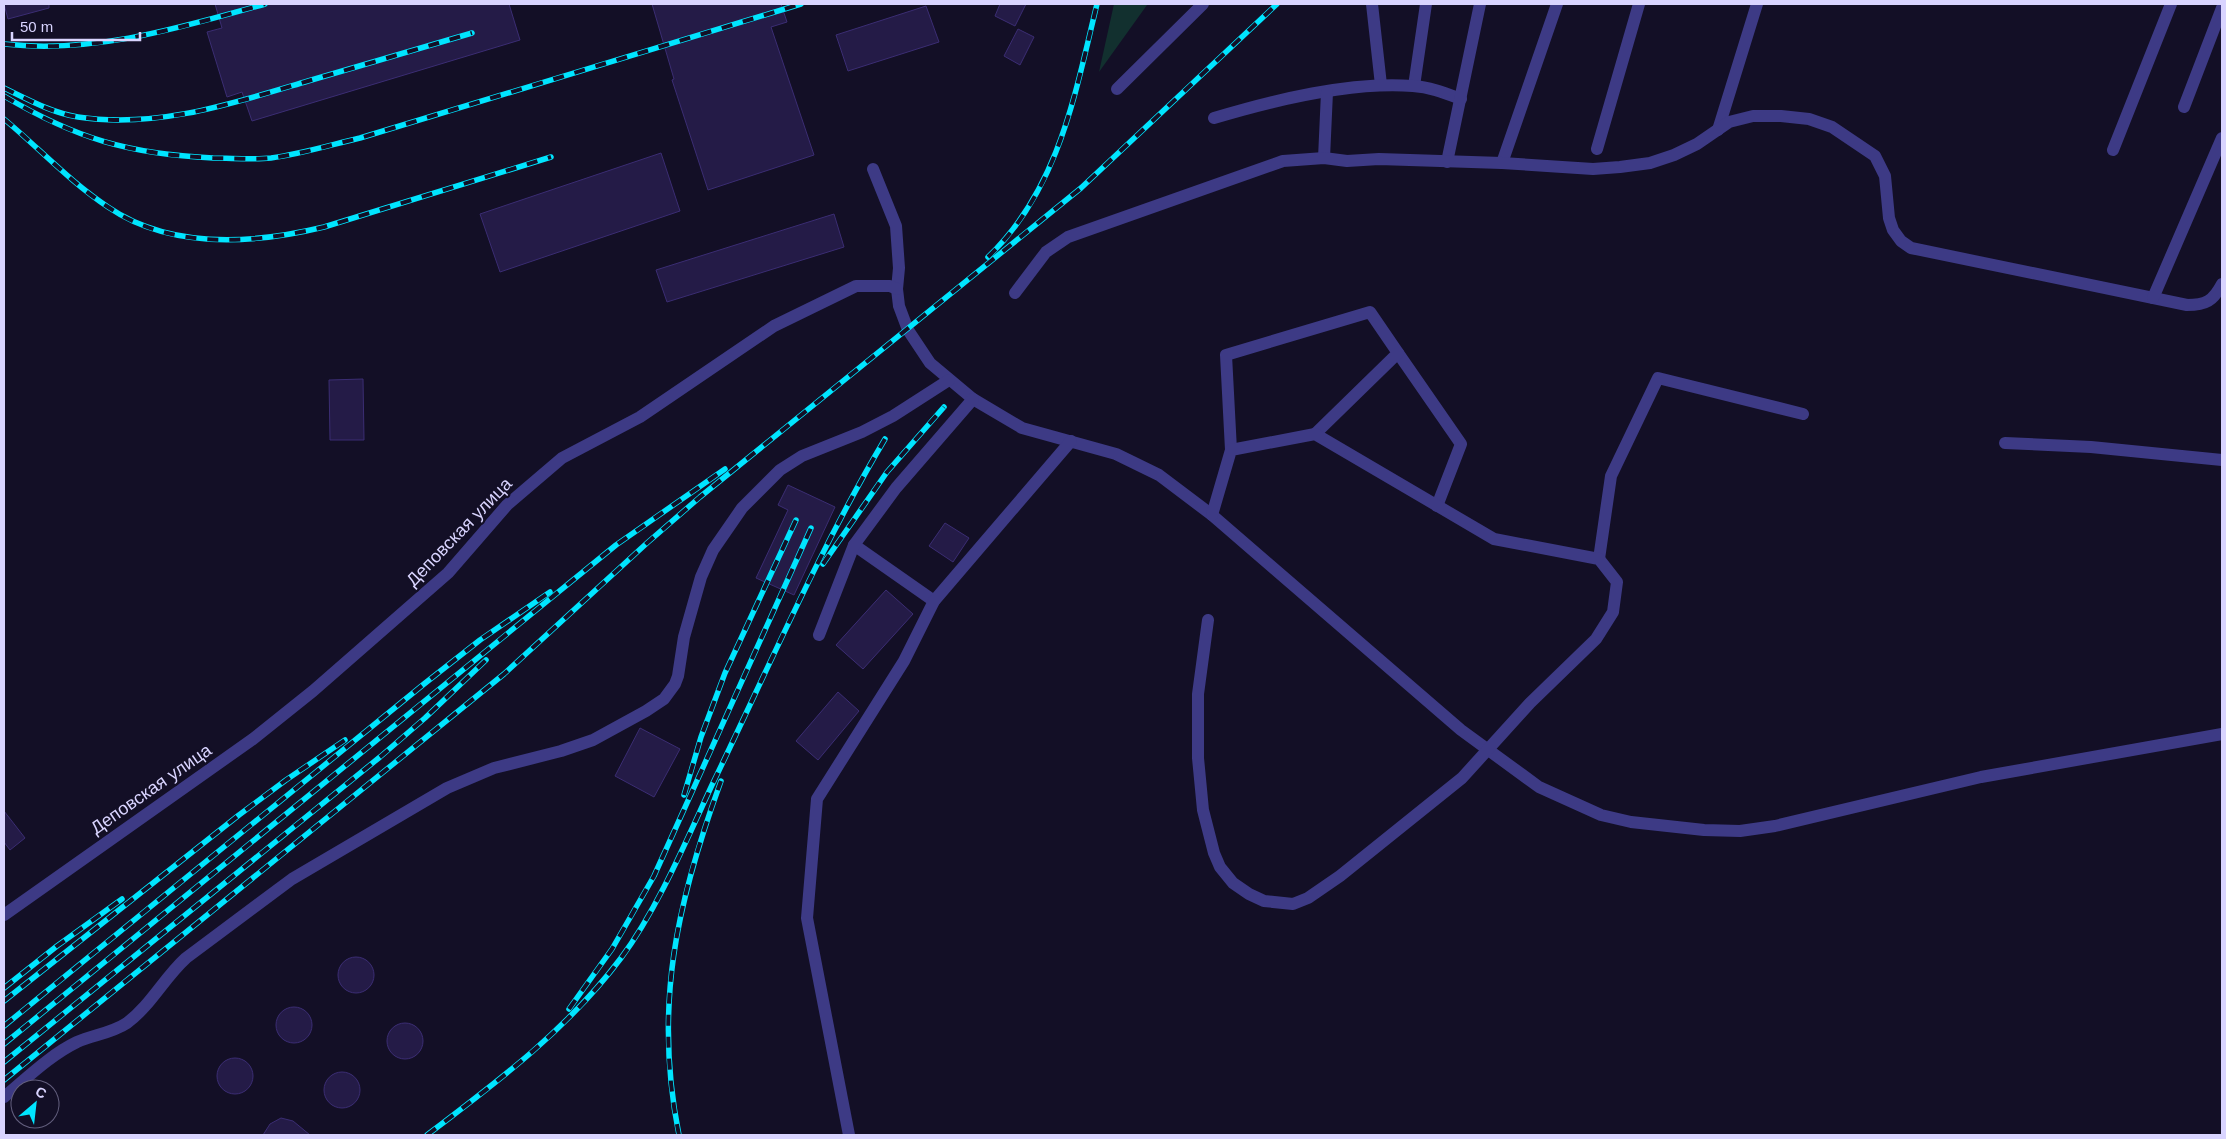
<svg xmlns="http://www.w3.org/2000/svg" width="2226" height="1139" viewBox="0 0 2226 1139" font-family="Helvetica,sans-serif">
<style>
.green{fill:#12302f}
.building{fill:#241b47;stroke:#3b2d73}
.lines{fill:none;stroke-linecap:round;stroke-linejoin:round}
.minor{stroke:#3d3a85;stroke-width:12}
.rail-casing{stroke:#00e5ff;stroke-width:5.5}
.rail{stroke:#130f26;stroke-width:4;stroke-dasharray:11;stroke-linecap:butt}
.labels{text-anchor:middle;stroke-width:4.5;stroke-linejoin:round;paint-order:stroke}
.street-label{font-size:18px;fill:#d9d4ff;stroke:#130f26}
</style>
<rect width="100%" height="100%" fill="#130f26"/>
<polygon class="green" points="1114,4 1147,5 1099,72"/>
<g class="building">
<polygon points="4,4 49,4 49,8 8,19"/>
<polygon points="215,4 509,4 520,40 252,121 242,92 227,97 207,32 222,28"/>
<polygon points="652,4 781,4 787,22 771,27 814,155 708,190 672,80 674,79"/>
<polygon points="1000,4 1026,4 1015,26 995,16"/>
<polygon points="926,6 939,42 848,71 836,35"/>
<polygon points="1018,29 1034,37 1020,65 1004,56"/>
<polygon points="661,153 680,211 500,272 480,214"/>
<polygon points="834,214 844,247 667,302 656,270"/>
<polygon points="363,379 364,440 330,440 329,380"/>
<polygon points="788,485 835,507 794,595 756,578 788,510 778,505"/>
<polygon points="945,523 969,538 953,562 929,546"/>
<polygon points="886,590 913,614 863,669 836,645"/>
<polygon points="838,692 859,711 818,760 796,741"/>
<polygon points="640,728 680,749 654,797 615,776"/>
<polygon points="4,811 25,838 10,850 4,842"/>
<circle cx="356" cy="975" r="18"/>
<circle cx="294" cy="1025" r="18"/>
<circle cx="405" cy="1041" r="18"/>
<circle cx="235" cy="1076" r="18"/>
<circle cx="342" cy="1090" r="18"/>
<polygon points="281,1118 293,1121 310,1135 263,1135 270,1124"/>
</g>
<g class="lines">
<g class="minor">
<polyline points="1372,4 1381,85"/>
<polyline points="1414,86 1426,4"/>
<polyline points="1117,89 1203,4"/>
<polyline points="2184,107 2222,8"/>
<path d="M1214,118c60,-18 136,-37 199,-32 17,1 32,7 48,13"/>
<polyline points="1718,130 1757,4"/>
<polyline points="1597,149 1639,4"/>
<polyline points="2113,150 2171,4"/>
<polyline points="1324,158 1327,92"/>
<polyline points="1447,162 1480,4"/>
<polyline points="1502,163 1557,4"/>
<polyline points="873,169 896,226 899,268 897,289 899,306 908,330 930,363 973,399 1022,428 1116,454 1159,475 1212,515 1461,730 1539,787 1601,815 1631,822 1704,830 1740,831 1775,826 1981,777 2222,734"/>
<path d="M1015,293l31,-41 22,-15 215,-76 41,-3 23,3 32,-2 123,4 91,6 27,-2 30,-4 24,-8 23,-11 32,-22 24,-6h28l28,3 23,8 43,29 10,20 4,42 4,12 8,11 10,7 276,57c19,0 26,-4 35,-21"/>
<polyline points="2153,298 2222,138"/>
<polyline points="1398,353 1461,444 1437,506"/>
<polyline points="2005,443 2091,447 2222,460"/>
<polyline points="1231,450 1226,355 1370,312 1398,353 1315,434"/>
<polyline points="854,545 934,601"/>
<polyline points="1599,559 1611,476 1658,378 1803,414"/>
<polyline points="1208,620 1198,694 1198,758 1203,810 1214,853 1220,867 1233,883 1249,894 1264,901 1293,904 1308,898 1340,876 1462,778 1530,703 1596,639 1613,612 1617,582 1599,559 1494,539 1315,434 1231,450 1212,515"/>
<polyline points="819,635 854,545 896,488 973,399"/>
<polyline points="4,915 253,739 313,691 448,573 507,505 562,458 640,417 774,326 856,286 890,286 897,289"/>
<path d="M4,1097c23,-19 46,-42 73,-55 16,-7 35,-9 50,-19 24,-18 37,-45 59,-65l106,-79 155,-91 47,-20 67,-17 32,-11 53,-29 18,-12 11,-15 3,-8 6,-39 17,-60 12,-27 29,-42 38,-38 22,-14 60,-24 31,-16 56,-36"/>
<polyline points="849,1135 807,918 817,799 904,661 934,601 1071,441"/>
</g>
<g class="rail-casing">
<g id="rail">
<path d="M4,44c90,10 175,-16 261,-40"/>
<path d="M4,88c23,11 48,25 74,29 79,12 156,-14 230,-36 55,-16 110,-32 164,-48"/>
<path d="M4,96c73,43 125,58 209,62 19,0 39,2 58,0 30,-4 59,-13 89,-20l441,-134"/>
<path d="M4,119c35,29 66,63 104,88 63,43 145,37 216,20l227,-70"/>
<path d="M988,257c71,-68 87,-163 109,-253"/>
<polyline points="823,564 887,472 944,407"/>
<polyline points="684,795 701,737 725,673 796,520"/>
<polyline points="4,988 57,946 122,899"/>
<polyline points="4,1001 239,815 286,780 345,740"/>
<polyline points="569,1009 612,949 654,876 811,528"/>
<polyline points="4,1026 424,684 480,640 550,592"/>
<polyline points="4,1044 616,545 725,469"/>
<polyline points="4,1062 380,757 425,718 486,660"/>
<polyline points="4,1080 504,674 647,543 700,497 1081,188 1277,4"/>
<path d="M427,1135c70,-53 141,-106 194,-177 37,-50 65,-117 91,-173 56,-116 107,-235 173,-346"/>
<path d="M679,1135c-26,-129 -2,-233 42,-354"/>
</g>
</g>
<use href="#rail" class="rail"/>
</g>
<g class="labels">
<g class="street-label">
<text transform="translate(459 532) rotate(-46)" y="6">Деповская улица</text>
<text transform="translate(151 789) rotate(-35)" y="6">Деповская улица</text>
</g>
</g>
<rect width="2226" height="1139" fill="none" stroke="#d9d4ff" stroke-width="10"/>
<g transform="translate(35 1104) rotate(28)"><circle r="24" fill="#130f26" stroke="#625e7d"/>
<path d="M0-4L9 19L0 12L-9 19Z" fill="#00e5ff"/>
<text y="-8" font-size="14" font-weight="bold" text-anchor="middle" fill="#d9d4ff">С</text>
</g>
<path d="M12 32v8h128v-8" fill="none" stroke="#d9d4ff" stroke-width="2.5"/>
<text x="20" y="32" font-size="15" fill="#d9d4ff" stroke="#130f26" stroke-width="4" paint-order="stroke">50 m</text>
</svg>
